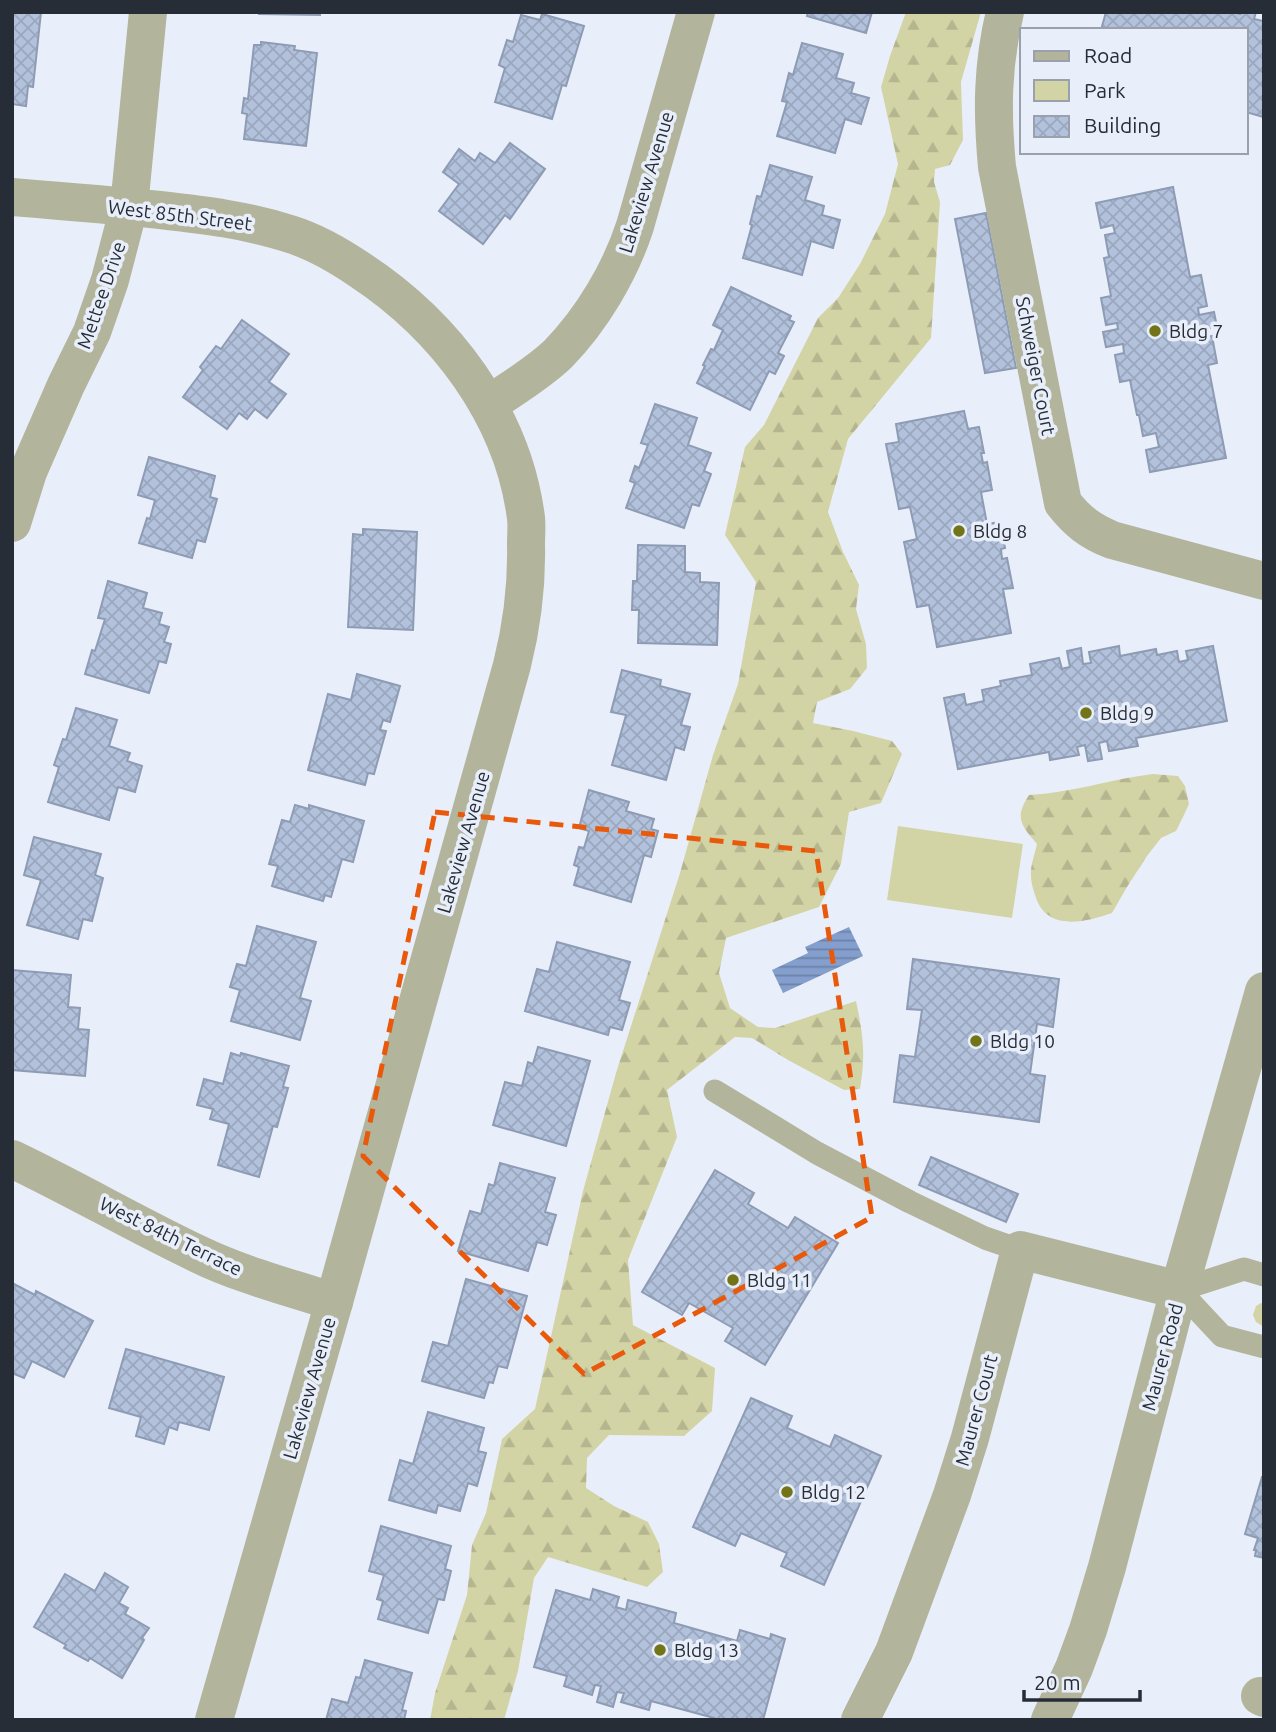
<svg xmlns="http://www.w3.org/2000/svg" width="1276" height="1732" viewBox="0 0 1276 1732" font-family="Ubuntu,sans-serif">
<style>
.green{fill:#d3d4a5}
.forest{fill:url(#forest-firs)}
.water{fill:url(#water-rules)}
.building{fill:url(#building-cross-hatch);stroke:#8d9bb4;stroke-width:2}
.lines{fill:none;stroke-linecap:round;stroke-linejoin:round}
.service{stroke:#b3b49c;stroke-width:23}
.minor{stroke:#b3b49c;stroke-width:38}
.tertiary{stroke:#b3b49c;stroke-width:38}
.marked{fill:none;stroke:#e8590c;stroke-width:5;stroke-dasharray:14 9;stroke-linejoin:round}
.poi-dot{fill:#737318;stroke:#e9effa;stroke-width:2.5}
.labels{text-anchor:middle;stroke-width:7;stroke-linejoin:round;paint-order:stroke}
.street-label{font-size:19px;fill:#272d37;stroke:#e9effa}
.poi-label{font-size:19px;fill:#272d37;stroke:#e9effa;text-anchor:start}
</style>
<defs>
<pattern id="forest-firs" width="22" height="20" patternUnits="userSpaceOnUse" patternTransform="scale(1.75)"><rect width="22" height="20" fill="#d3d4a5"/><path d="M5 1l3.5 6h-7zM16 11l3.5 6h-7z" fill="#b5b68f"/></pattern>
<pattern id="water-rules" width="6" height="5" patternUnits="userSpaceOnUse" patternTransform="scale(1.75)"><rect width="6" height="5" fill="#849fcd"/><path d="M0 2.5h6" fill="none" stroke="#6c82a7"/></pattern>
<pattern id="building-cross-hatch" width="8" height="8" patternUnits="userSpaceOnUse" patternTransform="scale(1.75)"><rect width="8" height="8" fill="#b3c2dc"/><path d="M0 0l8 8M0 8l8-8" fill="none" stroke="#9aa7bd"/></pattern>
</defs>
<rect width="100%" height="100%" fill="#e9effa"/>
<g class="green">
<polygon points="898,826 1023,844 1012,918 887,900"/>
<polygon points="1261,1303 1264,1304 1264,1327 1256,1322 1253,1315 1256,1306"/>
</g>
<g class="forest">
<path d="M906,12h75l-20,70 2,58 -13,25 -15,4 -1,13 6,20 -9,136 -83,101 -20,73 15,40 16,33 -3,24 10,35 1,24 -17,21 -33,13 -4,21 40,8 39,10 10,13 -21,49 -32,9 -8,52 -22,43 -93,31 -7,35 11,35 28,19 17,1 81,-27c7,33 10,53 4,88l-16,1 -56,-30 -36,-22 -17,-1 -68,53 10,47 -49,123 5,65 82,43 -3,43 -28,25 -75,-1 -22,23 -1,30 28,18 34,16 11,22 4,28 -16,15 -99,-30 -14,21 -16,93 -14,49h-74l5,-27 32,-98 5,-50 14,-32 16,-74 33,-30 48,-218 33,-118 64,-200 33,-118 25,-71 18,-102 -31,-47 20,-88 19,-22 54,-107 20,-20 22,-34 25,-50 13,-50 -17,-77 9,-31z"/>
<path d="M1153,774l25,2 7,10 4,18 -6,13 -7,14 -15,7 -14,18 -20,31 -15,26c-26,9 -64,19 -76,-15 -2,-7 -5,-14 -5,-22 -1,-10 4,-22 6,-32 -16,-19 -23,-26 -8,-49 42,-2 82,-16 124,-21z"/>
</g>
<polygon class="water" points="849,927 863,956 783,993 772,970 808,953 805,947"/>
<g class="building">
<polygon points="12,12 41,12 33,87 28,86 26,106 12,104"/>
<polygon points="259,12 320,12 320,15 259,14"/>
<polygon points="808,12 872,12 866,33 807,16"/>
<polygon points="1106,12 1234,12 1240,14 1241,12 1256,12 1254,19 1263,21 1264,18 1263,117 1246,112 1246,30 1101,30"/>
<polygon points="542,14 584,26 566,86 562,85 552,119 495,102 505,68 499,65 507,40 513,42 521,15 540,20"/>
<polygon points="261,42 295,46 294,50 317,53 306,146 244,139 247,114 242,113 244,98 248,99 254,45 261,45"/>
<polygon points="802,43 843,54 836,78 854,83 851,93 869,98 861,124 845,119 835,153 777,136 787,102 782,101 789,73 793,75"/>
<polygon points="510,143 545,169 510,219 505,215 483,244 439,211 459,184 443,172 459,149 475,161 480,153 495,163"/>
<polygon points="770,165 812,177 805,200 824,206 822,215 840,220 833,248 811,241 802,275 743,258 752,225 750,224 757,196 761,197"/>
<polygon points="1173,187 1190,277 1201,275 1207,306 1198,308 1199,315 1214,312 1217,327 1201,329 1202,338 1212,336 1217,363 1208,365 1226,458 1150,472 1146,450 1159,447 1156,433 1143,436 1139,415 1137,415 1130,380 1120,382 1115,355 1124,353 1123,344 1106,347 1103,332 1118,329 1117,323 1106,325 1101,298 1111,296 1104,258 1109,257 1105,235 1115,233 1113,225 1101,228 1096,203"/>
<polygon points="986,213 1016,368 985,373 955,219"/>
<polygon points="731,287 791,316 789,320 794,322 778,353 784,356 775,374 769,371 750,410 697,383 705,366 703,365 711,349 714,350 723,330 713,325"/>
<polygon points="242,320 289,354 269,382 286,394 267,418 255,409 247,419 239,413 227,429 183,397 203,370 200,367 216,346 221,349"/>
<polygon points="655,404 697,418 688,445 711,453 704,471 711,474 699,506 692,504 684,528 626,508 635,483 630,481 635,466 639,468 648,445 641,443"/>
<polygon points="964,411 968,429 979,427 984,453 981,453 983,463 987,462 992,490 981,492 987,524 1000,522 1005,548 1001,549 1002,559 1007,558 1013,588 1003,589 1011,633 937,647 929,605 917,607 904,542 917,539 910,507 899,509 886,444 899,442 896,424"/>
<polygon points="149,457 215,476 210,497 217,499 205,542 197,540 192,558 139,543 147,518 150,519 155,500 138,495"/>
<polygon points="363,529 417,532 413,630 348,627 353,534 363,535"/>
<polygon points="638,545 685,546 685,572 700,573 700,582 719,583 717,645 638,643 639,610 632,610 633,581 637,581"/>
<polygon points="108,581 147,593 143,608 162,613 159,624 169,627 164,642 171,644 166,663 159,661 149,693 85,674 92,650 95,651 105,619 98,618"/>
<polygon points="1119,646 1120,656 1156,649 1157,655 1177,651 1179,662 1188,660 1186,651 1213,646 1227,721 1136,738 1138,746 1109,751 1107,741 1099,743 1102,759 1088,761 1085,745 1077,747 1079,755 1050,760 1049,752 958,769 944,698 964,694 966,705 984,701 982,690 1001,686 1000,681 1032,675 1030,664 1059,658 1062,669 1065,668 1070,667 1067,651 1081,648 1083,664 1091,663 1089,652"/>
<polygon points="622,670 661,680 660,686 690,694 681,725 690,727 684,750 675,747 666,780 612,765 626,715 611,712"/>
<polygon points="357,674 400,686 390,722 383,720 380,730 386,731 374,774 368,773 365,785 308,770 328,694 351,700"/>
<polygon points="76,708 117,720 109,746 130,753 127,761 142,766 135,792 118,787 109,820 48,802 59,767 54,765 63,739 66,740"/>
<polygon points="589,790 629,802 626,811 654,819 651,829 658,831 651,857 644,855 631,902 574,885 579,867 574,865 579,847 584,848 589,831 579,828"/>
<polygon points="295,805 309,809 309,805 364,821 353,862 342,859 331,897 325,895 323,901 272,886 278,866 269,864 282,820 290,822"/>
<polygon points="34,837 101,854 95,875 103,878 92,921 83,919 78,939 27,925 41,880 24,875"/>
<polygon points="257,926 316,942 300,998 311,1001 300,1040 231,1021 240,990 230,987 237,964 246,966"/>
<polygon points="557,942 630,962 619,1000 630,1003 622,1030 610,1027 608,1035 525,1011 537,969 549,972"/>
<polygon points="913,959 1059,979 1053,1027 1037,1024 1030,1074 1045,1076 1039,1122 894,1102 900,1055 915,1057 922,1010 907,1009"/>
<polygon points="12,970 71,975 68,1007 80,1008 78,1029 89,1030 85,1076 12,1070"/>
<polygon points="538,1047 590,1061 566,1146 493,1125 505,1082 522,1086 528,1062 533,1064"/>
<polygon points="231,1053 240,1056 241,1053 289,1066 283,1087 288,1088 277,1127 273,1126 259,1177 218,1165 229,1124 210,1119 213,1109 197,1105 204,1079 223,1084"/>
<polygon points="931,1157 1018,1194 1006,1222 919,1185"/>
<polygon points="500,1163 555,1178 545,1212 556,1215 547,1245 537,1242 528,1271 458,1251 470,1211 481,1214 489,1184 494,1186"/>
<polygon points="715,1170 754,1193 748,1204 788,1228 795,1217 838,1243 765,1365 725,1341 733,1328 689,1303 682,1315 642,1292"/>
<polygon points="466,1279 527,1296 507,1368 498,1366 493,1383 489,1382 484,1398 422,1381 433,1342 448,1346"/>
<polygon points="12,1283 35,1295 36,1291 93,1321 64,1377 32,1361 24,1378 12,1373"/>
<polygon points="126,1349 224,1377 209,1430 179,1422 177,1430 169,1427 164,1444 136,1436 141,1417 109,1408"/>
<polygon points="751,1398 792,1416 787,1428 830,1447 835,1435 881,1456 824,1585 781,1566 787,1553 741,1533 735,1546 693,1527"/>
<polygon points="428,1412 484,1428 478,1451 486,1453 477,1486 468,1483 460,1511 438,1505 436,1513 389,1500 400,1460 413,1464"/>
<polygon points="1262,1477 1264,1477 1264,1558 1255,1556 1256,1550 1254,1550 1258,1538 1245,1534"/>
<polygon points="381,1526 451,1546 445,1569 451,1571 444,1600 438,1599 428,1633 378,1619 383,1601 377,1599 384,1575 369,1571"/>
<polygon points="105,1573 128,1587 119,1603 128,1608 125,1614 149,1628 142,1638 144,1640 122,1678 90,1658 88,1661 64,1648 66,1645 34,1627 65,1574 95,1591"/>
<polygon points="593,1589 619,1597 616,1607 626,1610 628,1600 676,1613 674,1623 737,1641 740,1630 770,1639 771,1634 785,1639 763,1720 713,1720 714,1718 651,1701 649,1710 621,1702 624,1693 617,1692 613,1707 597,1702 601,1686 595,1685 592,1695 564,1686 567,1676 534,1667 556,1590 590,1600"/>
<polygon points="365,1660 412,1673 402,1710 406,1711 404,1720 326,1720 332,1699 348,1703 356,1677 360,1678"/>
</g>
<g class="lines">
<g class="service">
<polyline points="715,1091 817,1153 910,1202 985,1238 1020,1250"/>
<polyline points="1264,1275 1244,1269 1179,1290 1222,1336 1264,1347"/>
</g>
<g class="minor">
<path d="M1005,12c-13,54 -13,100 -8,155l66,336c15,19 27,28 49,37l152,41"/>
<path d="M12,197c50,4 99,8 148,13 44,5 87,10 130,24 26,8 48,21 70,36 85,56 153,145 166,248 1,8 0,17 0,26 1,41 -4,81 -14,121l-178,637 -120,418"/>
<path d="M488,405c23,-16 49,-31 70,-51 34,-35 62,-82 77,-128l61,-214"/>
<polyline points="12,523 28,472 66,385 92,332 110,280 129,207 148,12"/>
<path d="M12,1159c63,30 123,65 186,95 43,21 91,33 136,48"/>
<polyline points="1260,1696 1264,1698"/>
<polyline points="860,1720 894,1652 952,1495 970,1438 1020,1250 1179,1290"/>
</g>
<polyline class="tertiary" points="1050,1720 1074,1668 1088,1630 1107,1567 1179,1290 1264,991"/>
</g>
<path class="marked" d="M435,812l381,39 56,366 -288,157 -221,-218z"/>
<g class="poi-dot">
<circle cx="1155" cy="331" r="7"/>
<circle cx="959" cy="531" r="7"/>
<circle cx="1086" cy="713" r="7"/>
<circle cx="976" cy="1041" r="7"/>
<circle cx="733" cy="1280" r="7"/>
<circle cx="787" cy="1492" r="7"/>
<circle cx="660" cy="1650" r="7"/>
</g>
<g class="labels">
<g class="street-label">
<text transform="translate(646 182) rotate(-73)" y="7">Lakeview Avenue</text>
<text transform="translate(180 215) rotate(7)" y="7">West 85th Street</text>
<text transform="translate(101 295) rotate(-71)" y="7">Mettee Drive</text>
<text transform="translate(1036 366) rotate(79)" y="7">Schweiger Court</text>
<text transform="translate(463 842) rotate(-74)" y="7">Lakeview Avenue</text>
<text transform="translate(171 1236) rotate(26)" y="7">West 84th Terrace</text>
<text transform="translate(1162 1357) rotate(-75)" y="7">Maurer Road</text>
<text transform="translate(309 1388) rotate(-74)" y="7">Lakeview Avenue</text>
<text transform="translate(976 1410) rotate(-75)" y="7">Maurer Court</text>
</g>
<g class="poi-label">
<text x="1169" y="338">Bldg 7</text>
<text x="973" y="538">Bldg 8</text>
<text x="1100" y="720">Bldg 9</text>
<text x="990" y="1048">Bldg 10</text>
<text x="747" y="1287">Bldg 11</text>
<text x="801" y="1499">Bldg 12</text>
<text x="674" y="1657">Bldg 13</text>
</g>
</g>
<rect width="1276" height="1732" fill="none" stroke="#272d37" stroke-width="28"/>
<rect x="1020" y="28" width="228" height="126" fill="#e9effa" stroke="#9ba1ac" stroke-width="2"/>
<rect x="1034" y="51" width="35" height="10" fill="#b3b49c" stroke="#9ba1ac" stroke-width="2"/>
<text x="1084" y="63" font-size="21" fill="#272d37">Road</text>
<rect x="1034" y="80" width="35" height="21" fill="#d3d4a5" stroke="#9ba1ac" stroke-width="2"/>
<text x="1084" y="98" font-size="21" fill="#272d37">Park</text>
<rect x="1034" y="116" width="35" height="21" fill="url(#building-cross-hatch)" stroke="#9ba1ac" stroke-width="2"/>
<text x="1084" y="133" font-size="21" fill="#272d37">Building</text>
<path d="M1024 1690v10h116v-10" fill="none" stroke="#272d37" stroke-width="3.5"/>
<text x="1034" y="1690" font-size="21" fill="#272d37" stroke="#e9effa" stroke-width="5" paint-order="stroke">20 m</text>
</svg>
